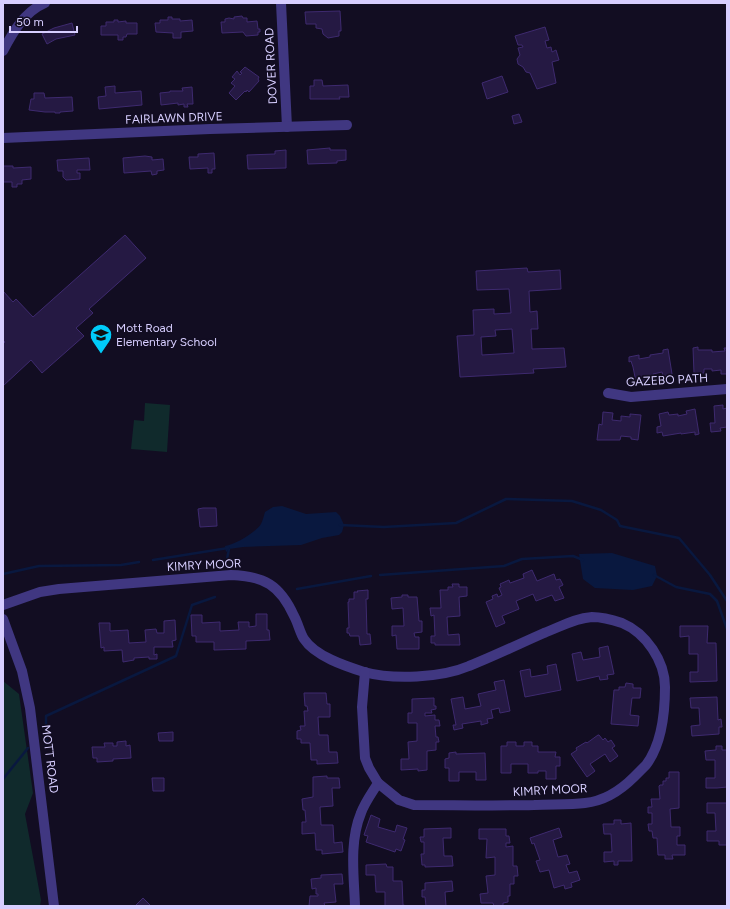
<svg xmlns="http://www.w3.org/2000/svg" width="730" height="909" viewBox="0 0 730 909" font-family="Figtree,sans-serif">
<style>
.green{fill:#102a2c}
.water{fill:#09183f}
.lines{fill:none;stroke-linecap:round;stroke-linejoin:round}
.stream{stroke:#09183f;stroke-width:2.5}
.building{fill:#251943;stroke:#3e2a6f;fill-rule:evenodd}
.minor{stroke:#403781;stroke-width:10}
.labels{text-anchor:middle;stroke-width:3.5;stroke-linejoin:round;paint-order:stroke}
.street-label{font-size:12px;fill:#d7ceff;stroke:#120d22}
.poi-label{font-size:12px;fill:#d7ceff;stroke:#120d22;text-anchor:start}
</style>
<rect width="100%" height="100%" fill="#120d22"/>
<g class="green">
<polygon points="145,403 170,405 167,452 131,449 134,420 144,421"/>
<polygon points="3,681 19,694 33,793 25,814 41,900 40,906 3,906"/>
</g>
<g class="water">
<path d="M282,506l24,8 30,-2 4,4 4,9 -2,7 -3,3 -17,3 -21,7 -58,2 -14,2 -3,3 -1,-6c10,-1 31,-14 36,-22 2,-4 3,-9 4,-12l8,-5z"/>
<polygon points="612,553 655,566 657,576 652,586 633,590 595,588 583,579 579,554"/>
</g>
<g class="lines">
<g class="stream">
<polyline points="340,525 384,527 456,523 506,499 572,501 601,510 617,520 620,526 679,538 710,575 727,601"/>
<polyline points="227,559 229,549"/>
<polyline points="153,560 228,548"/>
<polyline points="3,574 39,566 121,565 139,562"/>
<polyline points="380,575 504,566 522,559 573,556 583,560"/>
<polyline points="654,575 676,587 710,594 717,601 727,629"/>
<polyline points="297,589 371,576"/>
<polyline points="46,746 46,716 176,656 192,605 215,597"/>
<polyline points="3,779 28,748"/>
</g>
</g>
<g class="building">
<polygon points="340,11 341,28 341,31 339,31 339,36 328,38 323,34 322,29 316,28 316,24 306,24 305,12"/>
<polygon points="242,16 243,18 247,18 247,22 257,21 258,29 260,29 260,32 258,32 258,35 246,36 243,32 222,33 221,22 225,22 225,19 229,18 234,19 234,17"/>
<polygon points="168,17 172,17 172,19 180,19 180,21 192,20 193,31 181,32 181,38 173,38 173,33 156,32 155,23 160,23 160,20 168,20"/>
<polygon points="114,20 118,20 118,22 126,21 126,23 137,23 137,34 127,34 126,37 123,37 123,40 118,40 118,35 101,35 101,26 106,26 106,22 114,22"/>
<polygon points="72,23 75,35 56,39 47,44 42,34 54,28"/>
<polygon points="545,27 549,40 545,41 547,48 551,47 552,52 556,50 559,60 552,62 556,83 537,89 530,73 526,72 523,67 518,64 517,59 520,55 518,48 523,47 522,45 518,45 515,36"/>
<polygon points="245,67 259,77 258,79 259,81 249,92 247,90 246,92 245,91 236,100 229,93 235,86 231,83 235,79 232,77 237,71 240,75 242,73 240,72"/>
<polygon points="502,76 508,92 487,99 482,83"/>
<polygon points="314,80 322,80 323,86 348,85 349,97 339,97 340,99 310,99 310,86 314,86"/>
<polygon points="115,86 115,93 141,91 142,105 99,109 98,97 106,96 105,87"/>
<polygon points="192,87 193,104 187,104 188,107 184,107 184,104 178,105 178,103 161,105 160,93 170,92 170,91 183,91 182,88"/>
<polygon points="34,93 44,93 45,98 72,97 73,111 60,112 60,113 55,113 55,112 45,112 29,110 31,99 34,99"/>
<polygon points="519,114 522,122 514,124 512,116"/>
<polygon points="330,148 330,150 346,150 346,160 337,161 337,163 308,164 307,150"/>
<polygon points="286,150 286,168 248,169 247,155 275,154 275,151"/>
<polygon points="214,153 215,169 212,169 212,173 208,173 208,168 190,169 189,157 198,157 198,154"/>
<polygon points="145,156 152,157 152,160 163,159 164,170 157,171 157,174 152,175 151,171 124,173 123,158"/>
<polygon points="89,158 90,170 77,170 77,173 80,173 80,179 66,180 63,177 63,171 58,171 57,160"/>
<polygon points="3,166 13,166 13,168 31,167 31,179 22,180 22,184 17,184 17,187 12,187 12,182 3,182"/>
<polygon points="125,235 146,258 89,309 93,313 76,328 84,336 42,373 31,360 3,386 3,344 5,342 3,340 3,291 13,302 16,299 33,317"/>
<path d="M527,268l1,4 32,-2 1,19 -32,2 1,21 7,-1 1,18h-7l1,20 32,-1 2,19 -33,2 1,4 -74,4 -3,-41 17,-1 -1,-25 21,-1v5l17,-1 -2,-24 -32,1 -1,-19zM512,329l2,24 -32,2 -1,-18 15,-1 -1,-6z"/>
<polygon points="698,347 698,350 712,350 712,352 725,351 724,348 727,348 727,374 721,374 721,370 712,371 712,369 704,369 704,373 694,373 693,348"/>
<polygon points="668,349 672,374 663,376 662,372 653,374 654,376 645,377 645,381 636,382 633,367 631,361 629,362 629,357 639,355 639,359 650,357 650,355 663,353 663,350"/>
<polygon points="723,405 723,409 727,408 727,427 720,428 721,431 711,432 710,423 715,423 714,406"/>
<polygon points="695,409 699,434 695,435 695,432 681,434 681,433 663,436 662,432 657,433 657,427 661,426 659,414 668,412 669,415 678,414 678,416 687,414 686,411"/>
<polygon points="603,412 613,413 612,420 621,421 621,416 630,417 630,414 641,415 638,440 631,439 631,437 621,436 620,440 597,440 599,424 602,425"/>
<polygon points="203,508 216,508 217,526 200,527 198,509"/>
<polygon points="532,570 537,581 554,574 556,580 560,579 563,585 559,587 564,598 555,601 552,595 536,601 533,594 516,601 519,609 502,616 505,623 496,627 486,602 493,599 492,596 497,594 498,597 502,595 499,588 501,587 500,584 509,580 510,583 524,578 523,574"/>
<polygon points="452,584 459,584 459,587 467,587 467,596 459,597 460,616 447,617 448,635 459,634 460,645 435,645 435,643 431,643 431,636 435,636 434,615 431,616 430,608 441,608 440,590 448,590 448,587 453,587"/>
<polygon points="368,590 368,599 366,599 367,634 370,634 371,644 360,645 359,636 350,636 349,633 347,633 347,628 349,628 348,602 349,602 349,599 354,599 354,592 358,592 357,591"/>
<polygon points="402,595 408,595 408,597 417,597 419,621 422,621 422,632 414,633 415,637 419,637 419,649 397,649 396,635 392,636 392,626 404,626 403,608 392,609 391,598 402,597"/>
<polygon points="256,614 267,614 267,630 269,630 270,640 246,641 246,649 214,650 214,642 196,642 196,636 192,636 191,615 202,615 202,623 220,622 220,631 239,630 238,622 249,622 249,627 256,626"/>
<polygon points="175,620 176,640 172,641 173,647 154,647 154,655 157,654 157,659 149,659 149,657 134,658 134,660 123,662 122,650 104,651 104,647 101,648 99,623 110,623 110,631 128,630 129,643 146,642 145,630 156,629 157,633 164,633 164,621"/>
<polygon points="680,626 708,626 707,643 716,643 717,681 690,682 690,672 698,672 698,654 689,654 689,636 680,637"/>
<polygon points="608,646 614,674 607,675 608,679 600,680 599,676 577,681 572,654 581,652 583,660 600,657 599,648"/>
<polygon points="556,664 561,690 525,697 520,671 530,669 531,677 548,674 547,666"/>
<polygon points="504,680 510,711 500,713 499,708 491,710 493,718 487,719 488,723 481,725 481,721 462,724 463,728 454,730 453,725 456,725 451,699 463,697 465,709 481,706 478,694 496,690 494,682"/>
<polygon points="626,683 633,684 633,688 641,688 640,698 632,698 630,715 639,716 638,726 611,724 614,690 619,690 619,687 625,687"/>
<polygon points="304,693 326,693 327,704 330,704 330,717 318,717 319,735 328,735 329,752 337,752 338,763 317,764 317,760 311,760 310,743 301,743 301,739 297,739 297,731 301,730 300,726 305,726 304,711 308,711 307,706 305,706"/>
<polygon points="717,697 718,720 721,719 722,727 719,727 719,734 692,736 691,726 700,725 699,708 691,708 690,698"/>
<polygon points="434,698 434,706 436,706 436,709 431,710 432,713 425,713 425,716 435,715 435,720 439,720 440,726 435,726 436,737 438,737 439,742 436,742 436,750 427,751 427,770 418,771 418,769 401,770 401,759 409,759 408,742 417,741 417,723 408,723 408,713 412,713 412,699"/>
<polygon points="173,732 173,741 159,741 158,733"/>
<polygon points="598,735 599,735 603,740 605,738 608,742 611,740 615,746 612,748 618,756 610,762 605,754 590,764 595,771 587,777 571,754 577,750 576,748 586,742 587,743"/>
<polygon points="126,741 126,746 130,745 131,758 113,759 113,761 97,762 97,758 93,758 92,747 105,747 104,743 113,743 113,746 117,746 117,742"/>
<polygon points="507,742 516,742 516,746 524,746 524,742 532,742 532,746 538,746 538,752 556,752 555,757 560,757 560,766 556,766 556,779 546,779 546,771 538,771 538,773 528,773 528,764 511,764 511,773 501,773 501,746 507,746"/>
<polygon points="716,746 722,746 722,750 727,750 727,787 717,788 706,788 706,778 715,778 715,760 706,760 705,751 716,750"/>
<polygon points="456,752 456,754 485,753 486,780 476,780 476,772 459,772 459,781 449,781 449,768 445,768 445,759 449,758 449,753"/>
<polygon points="669,772 679,772 679,808 670,809 671,827 680,827 680,836 677,836 677,845 685,845 685,855 672,855 673,859 665,859 665,855 658,855 657,838 653,838 652,831 649,831 648,824 652,824 652,813 648,813 648,807 652,807 651,799 660,799 659,786 660,785 663,785 663,781 666,781 666,778 669,778"/>
<polygon points="327,776 327,778 339,778 340,788 332,788 333,806 320,807 321,825 333,825 334,843 342,842 343,852 322,854 322,850 316,850 315,833 302,834 302,822 306,822 305,810 303,810 302,799 313,797 313,777"/>
<polygon points="152,778 164,778 164,791 153,791"/>
<polygon points="707,803 727,803 727,845 719,845 719,841 707,841 707,831 716,831 715,813 707,813"/>
<polygon points="371,815 380,819 378,827 395,832 397,825 407,828 403,839 405,840 401,851 396,849 395,852 366,842 368,836 364,835"/>
<polygon points="614,820 621,820 621,824 631,823 632,861 618,861 618,865 614,865 614,861 604,862 604,852 612,852 611,834 604,834 603,824 614,824"/>
<polygon points="451,828 451,838 443,838 444,856 452,856 453,866 425,867 425,865 422,865 421,854 424,854 424,842 421,842 420,837 424,837 424,829"/>
<polygon points="559,828 562,837 553,840 558,857 567,855 570,864 566,865 569,873 577,871 580,880 571,883 572,887 565,889 564,885 554,888 549,870 540,872 536,861 540,860 534,843 532,844 530,838"/>
<polygon points="479,829 506,829 506,836 509,836 510,843 506,843 506,847 513,846 513,866 517,866 518,876 514,876 514,884 510,884 510,896 508,896 508,902 503,903 503,906 494,906 493,903 481,903 480,894 488,893 486,876 495,875 495,857 486,858 487,839 479,839"/>
<polygon points="386,864 387,867 393,867 393,881 402,881 403,905 407,906 385,906 385,892 376,892 375,875 366,875 366,865"/>
<polygon points="342,874 343,884 334,884 336,902 324,903 325,906 309,906 310,896 318,896 318,894 316,894 316,888 312,889 311,879 321,878 321,875"/>
<polygon points="452,881 453,891 445,892 446,906 426,906 425,897 422,897 422,890 425,890 425,883"/>
<polygon points="143,898 151,906 133,906 135,906"/>
</g>
<g class="lines">
<g class="minor">
<polyline points="281,3 287,127"/>
<path d="M3,51c10,-19 21,-39 42,-48"/>
<polyline points="3,138 210,129 347,125"/>
<polyline points="608,393 631,397 727,389"/>
<path d="M3,605l37,-13 19,-3 172,-14c33,1 49,10 63,41 4,7 6,17 10,23 11,17 41,27 60,33 29,8 77,6 105,-6 25,-10 50,-22 75,-33 16,-6 31,-15 48,-16 10,0 21,3 30,6 24,10 43,38 43,64 0,26 -3,57 -19,78 -4,4 -8,8 -12,12 -13,13 -30,24 -49,26 -16,2 -34,1 -51,2 -40,1 -80,0 -120,0l-15,-5 -21,-17"/>
<polyline points="3,619 22,671 30,708 54,906"/>
<path d="M355,906c-1,-30 -6,-64 6,-93 4,-11 11,-20 17,-30l-9,-15 -4,-10 -3,-51 3,-35"/>
</g>
</g>
<defs>
<g id="school-pin" transform="scale(1.15)"><path d="M0 17L-7.5 6A9.5 9.5 0 1 1 7.5 6Z" fill="#00cbf9" stroke="#120d22"/><path d="M0-5L7-2L0 1L-7-2ZM-4 1L0 2.5L4 1V4Q0 6-4 4Z" fill="#111"/></g>
</defs>
<g fill-rule="evenodd">
<use href="#school-pin" x="101" y="335"/>
</g>
<g class="labels">
<g class="street-label">
<text transform="translate(271 66) rotate(-93)" y="4">DOVER ROAD</text>
<text transform="translate(174 118) rotate(-2)" y="4">FAIRLAWN DRIVE</text>
<text transform="translate(667 380) rotate(-3)" y="4">GAZEBO PATH</text>
<text transform="translate(204 565) rotate(-3)" y="4">KIMRY MOOR</text>
<text transform="translate(50 759) rotate(83)" y="4">MOTT ROAD</text>
<text transform="translate(550 790) rotate(-3)" y="4">KIMRY MOOR</text>
</g>
<g class="poi-label">
<text x="116" y="332">Mott Road<tspan x="116" dy="14">Elementary School</tspan></text>
</g>
</g>
<rect width="730" height="909" fill="none" stroke="#d7ceff" stroke-width="8"/>
<path d="M10 26v6h67v-6" fill="none" stroke="#d7ceff" stroke-width="2"/>
<text x="16" y="26" font-size="12" fill="#d7ceff" stroke="#120d22" stroke-width="3" paint-order="stroke">50 m</text>
</svg>
